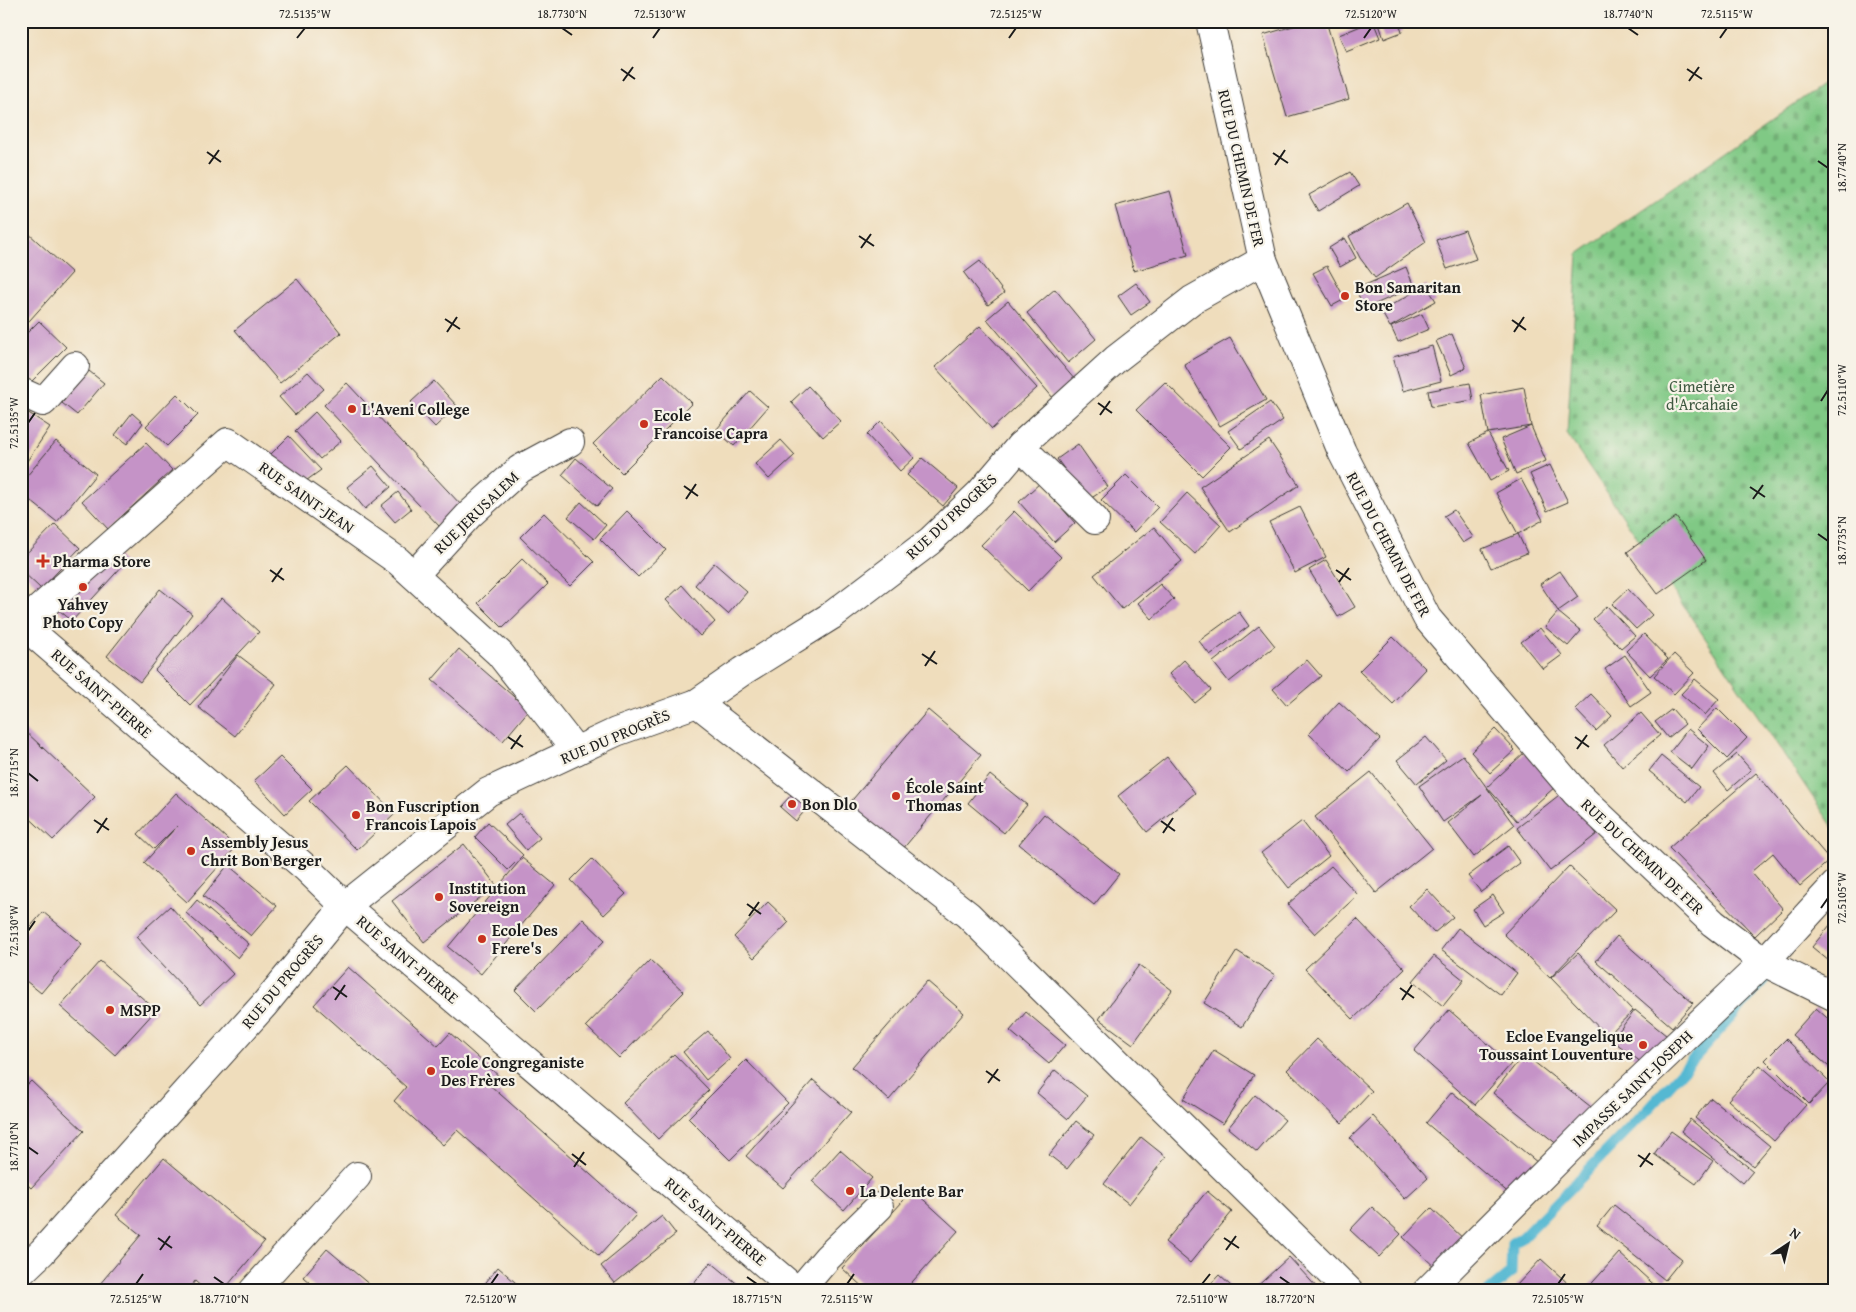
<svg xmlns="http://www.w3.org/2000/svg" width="1856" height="1312" viewBox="0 0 1856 1312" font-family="'Gentium Book Plus',serif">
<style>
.cemetery{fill:url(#cemetery-stones);stroke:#4e7250}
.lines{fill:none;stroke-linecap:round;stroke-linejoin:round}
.stream{stroke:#54b8d2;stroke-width:11}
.building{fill:#c593c7}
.minor-casing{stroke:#3c3934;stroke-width:30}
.tertiary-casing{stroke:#3c3934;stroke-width:30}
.minor{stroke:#fff;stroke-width:28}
.tertiary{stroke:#fff;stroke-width:28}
.ticks{fill:none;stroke:#1c1c1c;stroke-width:2}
.poi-dot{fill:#c8321e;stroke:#f7f3e8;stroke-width:2}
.labels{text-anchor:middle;stroke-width:4.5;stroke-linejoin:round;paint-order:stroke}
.street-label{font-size:16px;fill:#1c1c1c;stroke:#f7f3e8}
.poi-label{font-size:16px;font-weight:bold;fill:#1c1c1c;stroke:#f7f3e8;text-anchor:start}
.park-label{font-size:16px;fill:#3f5941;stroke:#f7f3e8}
.neatline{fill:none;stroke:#1c1c1c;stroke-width:2}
.ticks-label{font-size:12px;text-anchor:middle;fill:#1c1c1c}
</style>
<defs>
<pattern id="cemetery-stones" width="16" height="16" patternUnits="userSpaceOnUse" patternTransform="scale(1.25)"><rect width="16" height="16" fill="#80c985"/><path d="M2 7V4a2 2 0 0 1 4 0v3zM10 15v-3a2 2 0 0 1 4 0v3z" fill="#6eac72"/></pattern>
</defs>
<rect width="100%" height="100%" fill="#f7f3e8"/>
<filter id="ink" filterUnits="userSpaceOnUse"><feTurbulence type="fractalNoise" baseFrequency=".02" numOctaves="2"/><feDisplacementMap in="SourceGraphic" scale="10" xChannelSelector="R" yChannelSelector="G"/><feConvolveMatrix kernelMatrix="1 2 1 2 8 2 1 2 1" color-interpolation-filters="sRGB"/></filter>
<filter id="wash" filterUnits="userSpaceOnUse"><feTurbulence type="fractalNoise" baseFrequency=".0096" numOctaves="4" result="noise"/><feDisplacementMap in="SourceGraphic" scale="20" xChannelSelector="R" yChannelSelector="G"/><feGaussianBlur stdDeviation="1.12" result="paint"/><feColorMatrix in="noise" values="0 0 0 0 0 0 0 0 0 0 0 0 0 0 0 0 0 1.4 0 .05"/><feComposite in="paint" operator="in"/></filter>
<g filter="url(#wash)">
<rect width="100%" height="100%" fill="#efddbc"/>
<polygon class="cemetery" points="1835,76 1835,830 1567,434 1578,254"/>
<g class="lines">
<polyline class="stream" points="1489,1291 1511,1273 1512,1243 1522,1238 1650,1107 1768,976"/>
</g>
<g id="blocks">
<g class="building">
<polygon points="1310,21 1326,21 1349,99 1287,117 1263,35"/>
<polygon points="1373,21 1380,38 1346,52 1339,35"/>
<polygon points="1378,21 1398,21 1402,32 1384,39"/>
<polygon points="1350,172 1359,186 1318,211 1309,195"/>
<polygon points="1170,191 1188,255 1134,271 1115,206"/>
<polygon points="1407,203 1426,242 1375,278 1360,258 1349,236"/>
<polygon points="1465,230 1476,259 1447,269 1436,240"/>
<polygon points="27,232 72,273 21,330 21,238"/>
<polygon points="1345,238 1356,258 1340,267 1329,248"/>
<polygon points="980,261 1004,293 988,305 964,273"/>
<polygon points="1327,266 1345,299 1332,306 1313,273"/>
<polygon points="1406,267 1414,287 1364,309 1356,289"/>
<polygon points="297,279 341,333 280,383 235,330"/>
<polygon points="1136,283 1150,302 1131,315 1118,296"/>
<polygon points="1426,285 1436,301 1390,327 1381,311"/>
<polygon points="1055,289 1096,339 1068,363 1027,313"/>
<polygon points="1008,301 1075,380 1053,398 987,319"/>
<polygon points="1422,314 1429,329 1398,342 1391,327"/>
<polygon points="39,321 66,347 28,385 21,379 21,339"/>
<polygon points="980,326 1037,388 992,429 935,367"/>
<polygon points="1452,334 1466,368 1451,375 1436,341"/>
<polygon points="1230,338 1266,400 1220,426 1184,364"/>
<polygon points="1432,346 1441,381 1403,391 1393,357"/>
<polygon points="89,371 104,383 77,415 62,403"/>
<polygon points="308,372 324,389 295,415 279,397"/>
<polygon points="663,375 692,403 622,473 593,444"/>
<polygon points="434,381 457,406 435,427 411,402"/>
<polygon points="1165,382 1231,447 1202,476 1136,410"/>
<polygon points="347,383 462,506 440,527 324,405"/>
<polygon points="1470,383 1473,400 1431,407 1428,391"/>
<polygon points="808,386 841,421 823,437 791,402"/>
<polygon points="1524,387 1531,426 1488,433 1481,395"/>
<polygon points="750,391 768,407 734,446 716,430"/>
<polygon points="177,394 198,415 167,446 146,426"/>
<polygon points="1270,402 1283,420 1241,449 1228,431"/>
<polygon points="21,408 50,427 21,470"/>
<polygon points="315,412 341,441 320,459 295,431"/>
<polygon points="132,413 143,423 127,444 115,435"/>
<polygon points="881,421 914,458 900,471 867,435"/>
<polygon points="1531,426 1546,461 1516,474 1501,439"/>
<polygon points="1488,433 1509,471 1490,481 1469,443"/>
<polygon points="289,436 321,470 303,483 269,456"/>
<polygon points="781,440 795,455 769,479 755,464"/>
<polygon points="1269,440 1299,485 1230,532 1200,487"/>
<polygon points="56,441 96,474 57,522 21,493 21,483"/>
<polygon points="146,443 172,470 108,529 82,501"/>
<polygon points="1078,444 1108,487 1087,501 1057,459"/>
<polygon points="576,458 612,489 597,506 562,475"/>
<polygon points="922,458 958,488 943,506 907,475"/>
<polygon points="1550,465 1568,502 1547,511 1530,474"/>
<polygon points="373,466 391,487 365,509 347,487"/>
<polygon points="1126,475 1158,507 1134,532 1101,500"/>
<polygon points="1521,479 1543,520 1518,534 1527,553 1491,568 1482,549 1518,534 1496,493"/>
<polygon points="1040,483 1075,523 1054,542 1019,502"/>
<polygon points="398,492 411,509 395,522 381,506"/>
<polygon points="1187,493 1221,525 1195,554 1160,522"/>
<polygon points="581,502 606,525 594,539 568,517"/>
<polygon points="1300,507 1326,557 1295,573 1269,522"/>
<polygon points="1454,510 1473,537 1463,543 1444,516"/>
<polygon points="627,511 666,550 638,577 600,539"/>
<polygon points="1014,511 1061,557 1028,591 981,545"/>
<polygon points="544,513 594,562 570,586 520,537"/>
<polygon points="1676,517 1706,560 1658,594 1627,552"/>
<polygon points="55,524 80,548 41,589 21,570 21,559"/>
<polygon points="1154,527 1182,561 1122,609 1094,575"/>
<polygon points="107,546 125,563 72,621 53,605"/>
<polygon points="522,559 548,584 503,628 478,603"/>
<polygon points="1326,560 1355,607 1338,617 1309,570"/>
<polygon points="714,563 747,592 728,614 695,585"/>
<polygon points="1560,571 1578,597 1558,611 1540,584"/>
<polygon points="1160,584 1174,599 1152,619 1138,603"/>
<polygon points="682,585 715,622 700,636 666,600"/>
<polygon points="160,589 192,614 140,682 107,656"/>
<polygon points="1628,589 1652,615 1636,629 1612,604"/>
<polygon points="222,598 259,632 190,705 155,670"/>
<polygon points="1607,606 1635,636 1621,648 1593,619"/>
<polygon points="1239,612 1249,626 1210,655 1199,641"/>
<polygon points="1558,612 1581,631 1568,646 1545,627"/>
<polygon points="1259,626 1275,646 1229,682 1213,662"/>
<polygon points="1540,628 1562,655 1543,669 1521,642"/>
<polygon points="1644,634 1668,659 1650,676 1626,651"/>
<polygon points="1393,637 1426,669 1393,704 1359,671"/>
<polygon points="459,649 529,710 503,741 432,680"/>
<polygon points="1674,654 1694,673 1674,694 1654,676"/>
<polygon points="238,655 276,684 235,736 198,707"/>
<polygon points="1625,655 1651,692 1631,706 1605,669"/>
<polygon points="1184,660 1211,690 1195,703 1169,674"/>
<polygon points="1307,660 1321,676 1287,705 1273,689"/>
<polygon points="1695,679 1719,699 1705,715 1681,694"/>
<polygon points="1591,694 1612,716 1596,731 1575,709"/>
<polygon points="1339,702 1380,739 1349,772 1309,734"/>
<polygon points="1717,708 1747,738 1727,759 1697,729"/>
<polygon points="1672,709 1685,724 1668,738 1655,722"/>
<polygon points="928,710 981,755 902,850 848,805"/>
<polygon points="1641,713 1660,735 1622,767 1604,745"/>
<polygon points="1495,729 1515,750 1490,773 1471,752"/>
<polygon points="1688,729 1709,746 1692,769 1670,752"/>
<polygon points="24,730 95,797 53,840 21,810 21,732"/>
<polygon points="1426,737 1446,760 1417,784 1397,760"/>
<polygon points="1525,752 1556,786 1517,821 1487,787"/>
<polygon points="1737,754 1751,770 1728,790 1714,773"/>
<polygon points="1463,755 1514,825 1474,857 1448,823 1482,795 1443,822 1419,786"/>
<polygon points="1661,756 1699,787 1687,802 1649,771"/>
<polygon points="280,757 312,789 285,814 254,781"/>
<polygon points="1167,757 1195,793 1147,832 1118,796"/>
<polygon points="348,765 395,814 357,850 309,801"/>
<polygon points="1371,772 1432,848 1376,893 1315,817"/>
<polygon points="1756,773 1830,860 1800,886 1773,853 1751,872 1783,909 1755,936 1669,848"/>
<polygon points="990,775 1027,805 1004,833 968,803"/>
<polygon points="794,792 809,806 796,821 780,807"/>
<polygon points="1563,792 1597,834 1550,871 1517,828"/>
<polygon points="176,793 236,847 187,902 144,863 177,826 154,849 138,834"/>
<polygon points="519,813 540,838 526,850 505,825"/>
<polygon points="1044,814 1119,874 1094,905 1019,844"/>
<polygon points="1302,821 1329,856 1289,888 1261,853"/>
<polygon points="488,822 523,855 508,870 475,837"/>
<polygon points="464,844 496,885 424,942 392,901"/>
<polygon points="1508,846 1520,863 1481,892 1468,876"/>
<polygon points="522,858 555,885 481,974 448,947"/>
<polygon points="592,859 626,894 604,915 571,880"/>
<polygon points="228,865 277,906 251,936 203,896"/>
<polygon points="1331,866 1358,895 1315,934 1288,904"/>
<polygon points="1569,866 1616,910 1550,978 1504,934"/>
<polygon points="1427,889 1453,917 1434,933 1409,906"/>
<polygon points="1493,895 1504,912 1483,925 1473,909"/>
<polygon points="197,900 249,944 238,958 186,913"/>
<polygon points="768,902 789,922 754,958 734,937"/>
<polygon points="170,906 233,974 200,1005 136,937"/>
<polygon points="43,912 82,944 41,993 21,977 21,938"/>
<polygon points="583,919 605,940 536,1011 515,990"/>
<polygon points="1357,919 1405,969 1353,1019 1305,969"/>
<polygon points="1835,919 1835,966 1812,947"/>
<polygon points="1458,928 1517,973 1501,995 1441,950"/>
<polygon points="1617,936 1693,1003 1672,1027 1596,961"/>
<polygon points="1237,951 1275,975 1242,1027 1204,1003"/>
<polygon points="1578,953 1633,1011 1607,1036 1551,978"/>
<polygon points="1434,956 1464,980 1443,1006 1413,981"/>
<polygon points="650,960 684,992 619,1058 586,1026"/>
<polygon points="100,961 156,1010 115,1055 60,1006"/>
<polygon points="1139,965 1172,990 1133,1044 1099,1019"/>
<polygon points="348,967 438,1046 450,1033 500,1077 491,1086 636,1215 599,1256 457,1130 443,1145 394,1101 406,1087 314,1005"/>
<polygon points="927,981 964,1013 889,1100 852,1067"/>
<polygon points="1816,1008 1835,1025 1835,1072 1792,1035"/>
<polygon points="1449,1010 1511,1064 1475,1105 1414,1051"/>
<polygon points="1635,1010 1672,1040 1650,1069 1612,1040"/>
<polygon points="1026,1012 1065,1045 1049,1064 1010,1031"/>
<polygon points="708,1031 730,1059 706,1080 683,1052"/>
<polygon points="1317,1039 1372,1091 1342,1123 1287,1070"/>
<polygon points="1786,1039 1830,1082 1809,1104 1765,1060"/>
<polygon points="1214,1050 1254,1075 1223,1124 1183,1099"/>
<polygon points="674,1054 709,1090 658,1139 623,1103"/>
<polygon points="1524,1054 1600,1114 1563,1149 1493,1093"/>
<polygon points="746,1060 788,1103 730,1160 688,1118"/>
<polygon points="1760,1065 1806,1105 1774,1141 1728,1100"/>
<polygon points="1055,1070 1087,1096 1068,1119 1037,1093"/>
<polygon points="813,1080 851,1112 783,1188 746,1156"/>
<polygon points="31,1081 84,1131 31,1188 21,1179 21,1091"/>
<polygon points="1452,1092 1538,1163 1511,1195 1426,1123"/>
<polygon points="1255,1095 1285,1120 1257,1152 1228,1128"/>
<polygon points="1711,1098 1770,1146 1753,1166 1695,1118"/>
<polygon points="1373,1116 1428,1178 1405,1199 1350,1138"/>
<polygon points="1690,1119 1753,1171 1743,1183 1681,1131"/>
<polygon points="1076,1121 1094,1135 1067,1169 1049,1155"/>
<polygon points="1671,1131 1713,1161 1696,1184 1654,1154"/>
<polygon points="1141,1137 1166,1157 1129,1204 1104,1184"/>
<polygon points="840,1150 872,1178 844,1210 812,1181"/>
<polygon points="164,1158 264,1242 223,1291 206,1291 195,1281 187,1291 94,1291 141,1235 116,1215"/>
<polygon points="913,1190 958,1231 904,1291 867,1291 842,1268"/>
<polygon points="1207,1191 1232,1212 1190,1263 1165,1242"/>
<polygon points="1614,1205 1682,1259 1665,1280 1597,1226"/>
<polygon points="1372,1207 1401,1234 1379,1257 1350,1230"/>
<polygon points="1431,1208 1468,1243 1440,1272 1403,1237"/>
<polygon points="662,1216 676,1234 615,1283 601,1266"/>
<polygon points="327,1249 377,1291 319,1291 303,1277"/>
<polygon points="1619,1253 1661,1291 1585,1291"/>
<polygon points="1289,1257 1320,1291 1252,1291"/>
<polygon points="1541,1259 1572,1287 1568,1291 1522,1291 1516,1286"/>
<polygon points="711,1262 746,1291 687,1291"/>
<polygon points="498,1267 525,1291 479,1291"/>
<polygon points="1219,1275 1232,1287 1229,1291 1204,1291"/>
</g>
</g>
</g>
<g filter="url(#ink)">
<use href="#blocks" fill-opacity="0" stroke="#3c3934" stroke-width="1"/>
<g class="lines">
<g class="minor-casing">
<g id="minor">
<polyline points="1210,21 1263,260 1342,452 1427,618 1575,792 1713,923 1764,962 1835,997"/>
<polyline points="21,392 43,402 75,366"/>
<polyline points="1020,446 1095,520"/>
<polyline points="414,575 469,515 520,469 570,442"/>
<polyline points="21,623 307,869 345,906 797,1291"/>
<polyline points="21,625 228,442 398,561 500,654 576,751"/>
<polyline points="697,703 968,915 1349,1291"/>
<polyline points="21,1272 42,1252 264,1005 345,906 488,792 616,732 697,703 743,671 831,616 930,541 980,493 1020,446 1116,359 1192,300 1263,260"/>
<polyline points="253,1291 357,1176"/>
<polyline points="799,1291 827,1258 879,1207"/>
</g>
</g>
<g class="tertiary-casing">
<polyline id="tertiary" points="1427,1291 1601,1117 1764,962 1835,885"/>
</g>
<use href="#minor" class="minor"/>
<use href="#tertiary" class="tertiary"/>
</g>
</g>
<path class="ticks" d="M562,28l10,7M1628,28l10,7M297,38l8,-10M653,38l7,-10M1009,38l7,-10M1364,38l7,-10M1720,38l7,-10M621,69l14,10M1687,69l15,10M623,81l10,-14M1689,81l10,-14M207,152l14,10M1273,153l15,10M1818,161l10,7M209,164l10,-14M1275,165l10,-15M859,236l15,10M861,248l10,-14M445,319l15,10M1512,320l14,10M447,332l10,-15M1514,332l10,-15M1821,401l7,-11M1098,403l14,10M1100,415l10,-14M28,423l7,-10M684,486l14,10M1750,487l15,10M686,499l10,-15M1753,499l10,-14M1818,534l10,7M270,570l14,10M1336,570l15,10M272,582l10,-14M1339,582l10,-14M922,654l15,10M925,666l10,-15M508,737l15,10M1575,737l14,10M511,749l10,-14M1577,749l10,-14M28,773l10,8M94,820l15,10M1161,821l14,10M97,833l10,-15M1163,833l10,-15M747,904l14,10M1821,908l7,-10M749,916l10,-14M28,931l7,-10M333,987l14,10M1400,988l14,10M335,1000l10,-15M1402,1000l10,-15M986,1071l14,10M988,1083l10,-14M28,1147l10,7M572,1154l14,11M1638,1155l15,10M574,1167l10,-15M1640,1167l10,-14M158,1238l14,10M1224,1238l15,10M160,1250l10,-14M1226,1250l10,-14M214,1277l10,7M747,1277l10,7M1280,1277l10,7M136,1284l7,-10M491,1284l7,-10M847,1284l7,-10M1202,1284l8,-10M1558,1284l7,-10"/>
<g class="poi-dot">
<circle cx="1345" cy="296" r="5"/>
<circle cx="352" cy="409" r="5"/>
<circle cx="644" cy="424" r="5"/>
<path d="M40.5 553.5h5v5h5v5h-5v5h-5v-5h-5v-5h5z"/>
<circle cx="83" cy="587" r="5"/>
<circle cx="896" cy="796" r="5"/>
<circle cx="792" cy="804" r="5"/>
<circle cx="356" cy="815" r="5"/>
<circle cx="191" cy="851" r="5"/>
<circle cx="439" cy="897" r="5"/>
<circle cx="482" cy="939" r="5"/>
<circle cx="110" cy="1010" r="5"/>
<circle cx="1643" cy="1045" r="5"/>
<circle cx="431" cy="1071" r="5"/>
<circle cx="850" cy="1191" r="5"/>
</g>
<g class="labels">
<g class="street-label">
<text transform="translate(1242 168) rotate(77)" y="6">RUE DU CHEMIN DE FER</text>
<text transform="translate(307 497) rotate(35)" y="6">RUE SAINT-JEAN</text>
<text transform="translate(476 512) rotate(-44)" y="6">RUE JERUSALEM</text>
<text transform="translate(951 516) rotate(-43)" y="6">RUE DU PROGRÈS</text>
<text transform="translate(1389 544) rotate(62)" y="6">RUE DU CHEMIN DE FER</text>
<text transform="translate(102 693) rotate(41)" y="6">RUE SAINT-PIERRE</text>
<text transform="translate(615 736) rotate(-23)" y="6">RUE DU PROGRÈS</text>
<text transform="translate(1643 856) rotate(43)" y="6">RUE DU CHEMIN DE FER</text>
<text transform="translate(408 959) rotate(40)" y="6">RUE SAINT-PIERRE</text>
<text transform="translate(282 981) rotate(-50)" y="6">RUE DU PROGRÈS</text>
<text transform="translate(1632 1088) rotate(-44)" y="6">IMPASSE SAINT-JOSEPH</text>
<text transform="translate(716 1221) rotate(40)" y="6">RUE SAINT-PIERRE</text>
</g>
<g class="poi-label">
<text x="1355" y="293">Bon Samaritan<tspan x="1355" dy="18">Store</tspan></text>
<text x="362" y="415">L'Aveni College</text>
<text x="654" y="421">Ecole<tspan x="654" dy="18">Francoise Capra</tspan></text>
<text x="53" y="567">Pharma Store</text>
<text x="83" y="610" text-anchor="middle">Yahvey<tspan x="83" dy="18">Photo Copy</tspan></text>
<text x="906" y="793">École Saint<tspan x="906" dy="18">Thomas</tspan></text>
<text x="802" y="810">Bon Dlo</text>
<text x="366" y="812">Bon Fuscription<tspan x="366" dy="18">Francois Lapois</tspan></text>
<text x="201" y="848">Assembly Jesus<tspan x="201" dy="18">Chrit Bon Berger</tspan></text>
<text x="449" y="894">Institution<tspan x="449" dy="18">Sovereign</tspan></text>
<text x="492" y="936">Ecole Des<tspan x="492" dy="18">Frere's</tspan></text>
<text x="120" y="1016">MSPP</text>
<text x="1633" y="1042" text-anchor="end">Ecloe Evangelique<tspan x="1633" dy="18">Toussaint Louventure</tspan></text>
<text x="441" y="1068">Ecole Congreganiste<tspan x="441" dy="18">Des Frères</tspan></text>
<text x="860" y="1197">La Delente Bar</text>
</g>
<g class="park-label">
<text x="1702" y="392">Cimetière<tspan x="1702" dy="18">d'Arcahaie</tspan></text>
</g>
</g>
<rect width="1856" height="1312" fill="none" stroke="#f7f3e8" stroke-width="55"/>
<g transform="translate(1788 1244) rotate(35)" stroke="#f7f3e8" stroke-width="4" paint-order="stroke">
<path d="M0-4L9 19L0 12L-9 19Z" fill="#1c1c1c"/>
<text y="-8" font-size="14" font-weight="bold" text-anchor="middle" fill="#1c1c1c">N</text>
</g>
<rect x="28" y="28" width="1800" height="1256" class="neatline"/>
<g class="ticks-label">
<text x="305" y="18">72.5135°W</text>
<text x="562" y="18">18.7730°N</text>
<text x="660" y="18">72.5130°W</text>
<text x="1016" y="18">72.5125°W</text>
<text x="1371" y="18">72.5120°W</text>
<text x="1628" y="18">18.7740°N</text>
<text x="1727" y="18">72.5115°W</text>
<text transform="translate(1842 168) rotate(-90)" y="4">18.7740°N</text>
<text transform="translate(1842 390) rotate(-90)" y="4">72.5110°W</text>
<text transform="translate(14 423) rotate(-90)" y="4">72.5135°W</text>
<text transform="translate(1842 541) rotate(-90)" y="4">18.7735°N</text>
<text transform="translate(14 773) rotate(-90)" y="4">18.7715°N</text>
<text transform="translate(1842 898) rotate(-90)" y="4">72.5105°W</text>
<text transform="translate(14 931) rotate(-90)" y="4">72.5130°W</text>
<text transform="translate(14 1147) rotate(-90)" y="4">18.7710°N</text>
<text x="136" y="1303">72.5125°W</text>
<text x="224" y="1303">18.7710°N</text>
<text x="491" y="1303">72.5120°W</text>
<text x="757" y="1303">18.7715°N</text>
<text x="847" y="1303">72.5115°W</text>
<text x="1202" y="1303">72.5110°W</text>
<text x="1290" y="1303">18.7720°N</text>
<text x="1558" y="1303">72.5105°W</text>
</g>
</svg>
